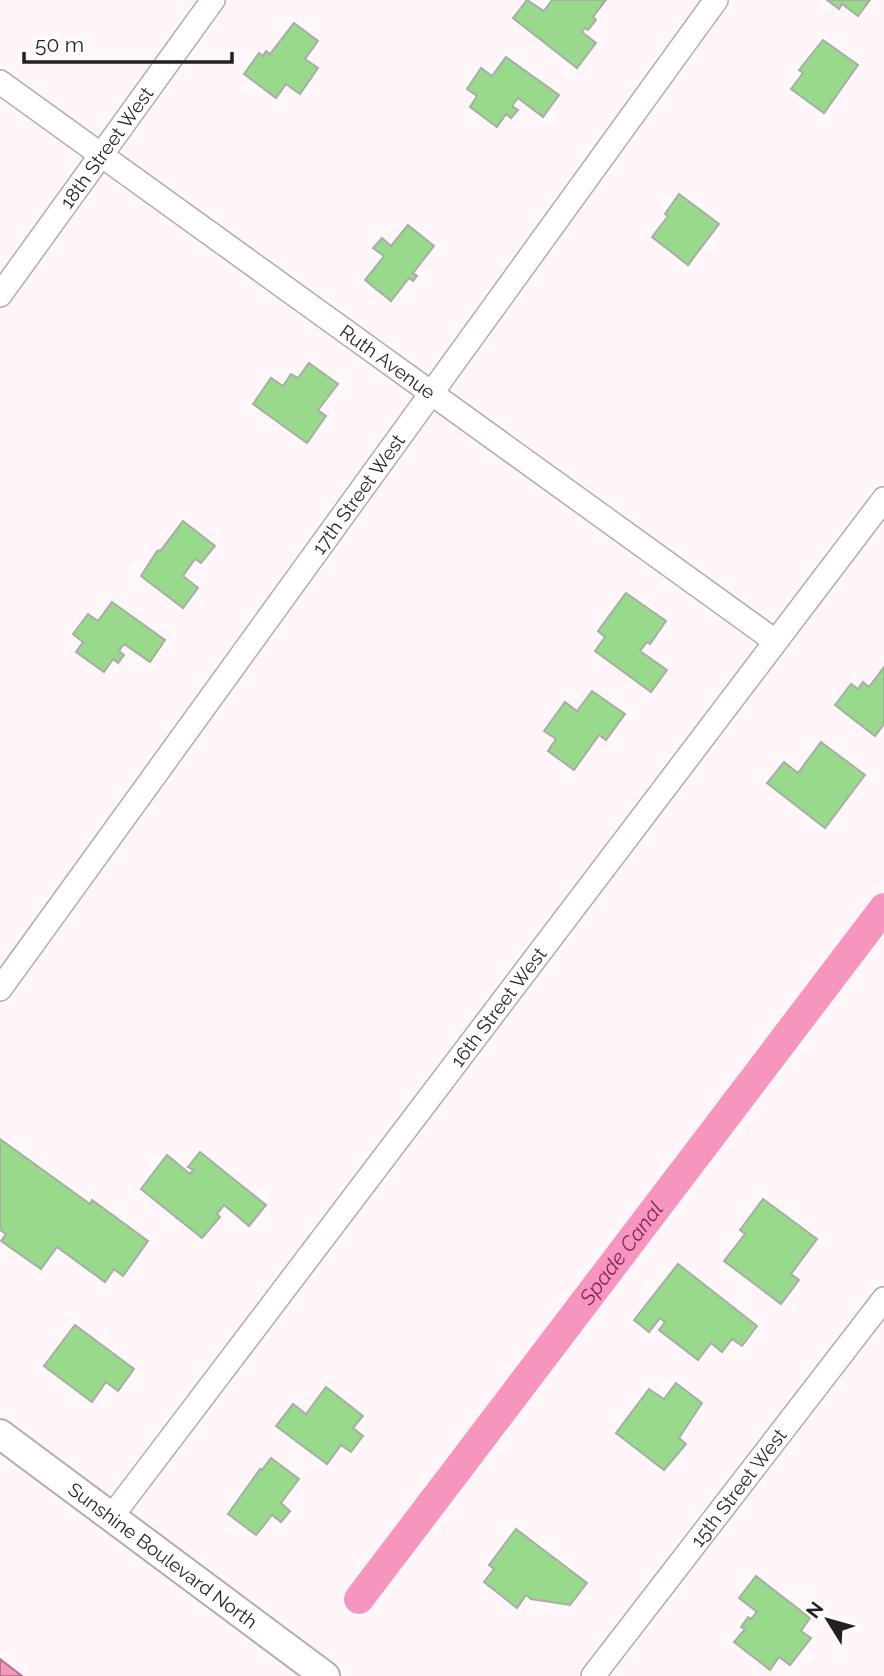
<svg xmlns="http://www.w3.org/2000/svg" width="884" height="1676" viewBox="0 0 884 1676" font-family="Raleway,sans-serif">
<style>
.water{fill:#f696be;stroke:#b7728f;stroke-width:2}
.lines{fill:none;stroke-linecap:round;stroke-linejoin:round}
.canal{stroke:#f696be;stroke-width:30}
.building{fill:#98d98c;stroke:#a6aea5;stroke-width:2}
.minor-casing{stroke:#b7aaae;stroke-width:26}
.tertiary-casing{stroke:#b7aaae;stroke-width:32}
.minor{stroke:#fff;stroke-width:23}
.tertiary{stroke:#fff;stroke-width:28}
.labels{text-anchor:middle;stroke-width:5;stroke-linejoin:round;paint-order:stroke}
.street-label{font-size:19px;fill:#241f21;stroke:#fff}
.water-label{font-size:21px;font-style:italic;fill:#8d1f59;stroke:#fff}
</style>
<rect width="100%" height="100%" fill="#fff6f9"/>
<polygon class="water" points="0,1659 22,1676 0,1676"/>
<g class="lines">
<path class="canal" id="s1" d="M359,1599l525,-691"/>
</g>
<g class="building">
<polygon points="527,0 544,11 552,0 606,0 593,17 596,20 588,30 585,28 582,32 596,43 577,68 513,18"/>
<polygon points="827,0 870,0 858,16 842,4 839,9"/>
<polygon points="294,23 318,41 305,59 318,68 300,94 286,84 276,98 244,74 259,53 263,56 266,51 270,54"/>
<polygon points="823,40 858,65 824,113 791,89 803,73 799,70"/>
<polygon points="506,57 559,95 543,117 518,98 512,106 518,110 511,118 506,114 497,127 470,107 477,96 467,89 481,68 492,76"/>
<polygon points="679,194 719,224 688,265 652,237 668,216 665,214"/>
<polygon points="408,225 434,246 413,273 417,276 413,281 409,278 391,301 365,280 384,256 373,248 382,238 391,246"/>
<polygon points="309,363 338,384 318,410 326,416 307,443 253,404 271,378 283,386 291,374 298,378"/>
<polygon points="183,521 215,546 201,563 195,559 183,576 198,588 183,608 141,576 157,551 161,550"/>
<polygon points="626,593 666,621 650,644 647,642 640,651 667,670 651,692 595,651 605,637 598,631"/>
<polygon points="112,602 165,640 150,662 124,644 119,651 124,655 118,663 113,659 104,672 76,652 83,642 73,634 88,614 98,621"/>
<polygon points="884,667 884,724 875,736 835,705 851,684 858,689 863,682 869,687"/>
<polygon points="592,691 625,714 606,740 599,735 574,770 548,751 556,739 544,731 565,702 577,711"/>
<polygon points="821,742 865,775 825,828 767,783 784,762 798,773"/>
<polygon points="0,1139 90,1204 92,1200 148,1241 123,1276 114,1269 105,1282 57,1247 41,1269 1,1241 6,1234 0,1230"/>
<polygon points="200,1152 266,1205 249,1226 224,1205 217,1214 220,1217 202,1238 141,1189 167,1155 190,1174 193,1170 188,1167"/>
<polygon points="763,1199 817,1239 791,1274 799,1280 781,1304 724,1261 745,1234 740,1230"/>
<polygon points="678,1264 757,1326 742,1346 732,1339 722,1352 711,1343 698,1360 659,1330 665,1322 660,1318 649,1332 634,1320"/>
<polygon points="75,1325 134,1369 118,1391 106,1382 92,1402 44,1366"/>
<polygon points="676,1383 702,1403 679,1438 686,1444 664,1470 616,1433 649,1389 664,1399"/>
<polygon points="326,1387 363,1416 353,1428 363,1436 351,1452 341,1445 327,1464 276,1426 293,1404 306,1414"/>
<polygon points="271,1458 299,1479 281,1503 290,1511 281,1522 272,1515 256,1535 228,1514 260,1469 262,1470"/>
<polygon points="516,1529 587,1583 570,1605 531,1599 526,1595 517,1608 484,1582 494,1569 489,1565"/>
<polygon points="756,1576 810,1618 801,1631 811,1638 790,1665 779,1657 770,1670 734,1642 745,1629 741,1627 748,1617 751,1619 757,1612 739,1598"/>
</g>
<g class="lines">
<g class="minor-casing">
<g id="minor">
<path id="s2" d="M0,82l775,559"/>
<path id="s3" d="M0,295l213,-295"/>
<path id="s4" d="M0,989l716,-989"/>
<path id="s5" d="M112,1516l772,-1017"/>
<path id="s6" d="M593,1676l291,-377"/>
</g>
</g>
<g class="tertiary-casing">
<g id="tertiary">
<path id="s7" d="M0,1434l325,242"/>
</g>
</g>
<use href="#minor" class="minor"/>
<use href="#tertiary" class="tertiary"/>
</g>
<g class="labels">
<g class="street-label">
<text dy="7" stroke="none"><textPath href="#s3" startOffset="182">18th Street West</textPath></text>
<text dy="7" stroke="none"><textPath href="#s2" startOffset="478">Ruth Avenue</textPath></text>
<text dy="7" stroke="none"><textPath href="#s4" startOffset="611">17th Street West</textPath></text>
<text dy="7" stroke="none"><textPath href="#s5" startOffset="639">16th Street West</textPath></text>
<text dy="7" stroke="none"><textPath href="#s6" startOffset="238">15th Street West</textPath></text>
<text dy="7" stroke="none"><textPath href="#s7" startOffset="203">Sunshine Boulevard North</textPath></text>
</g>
<g class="water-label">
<text dy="7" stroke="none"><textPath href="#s1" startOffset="434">Spade Canal</textPath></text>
</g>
</g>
<g transform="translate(828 1620) rotate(307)" stroke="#ffffff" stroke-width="5" paint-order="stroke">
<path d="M0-5L12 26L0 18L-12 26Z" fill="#241f21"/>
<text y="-10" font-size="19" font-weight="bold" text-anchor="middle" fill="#241f21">N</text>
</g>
<path d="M24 52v10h208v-10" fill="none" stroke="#241f21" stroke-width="3.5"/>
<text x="35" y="52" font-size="21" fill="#241f21" stroke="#ffffff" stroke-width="5" paint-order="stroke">50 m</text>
</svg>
